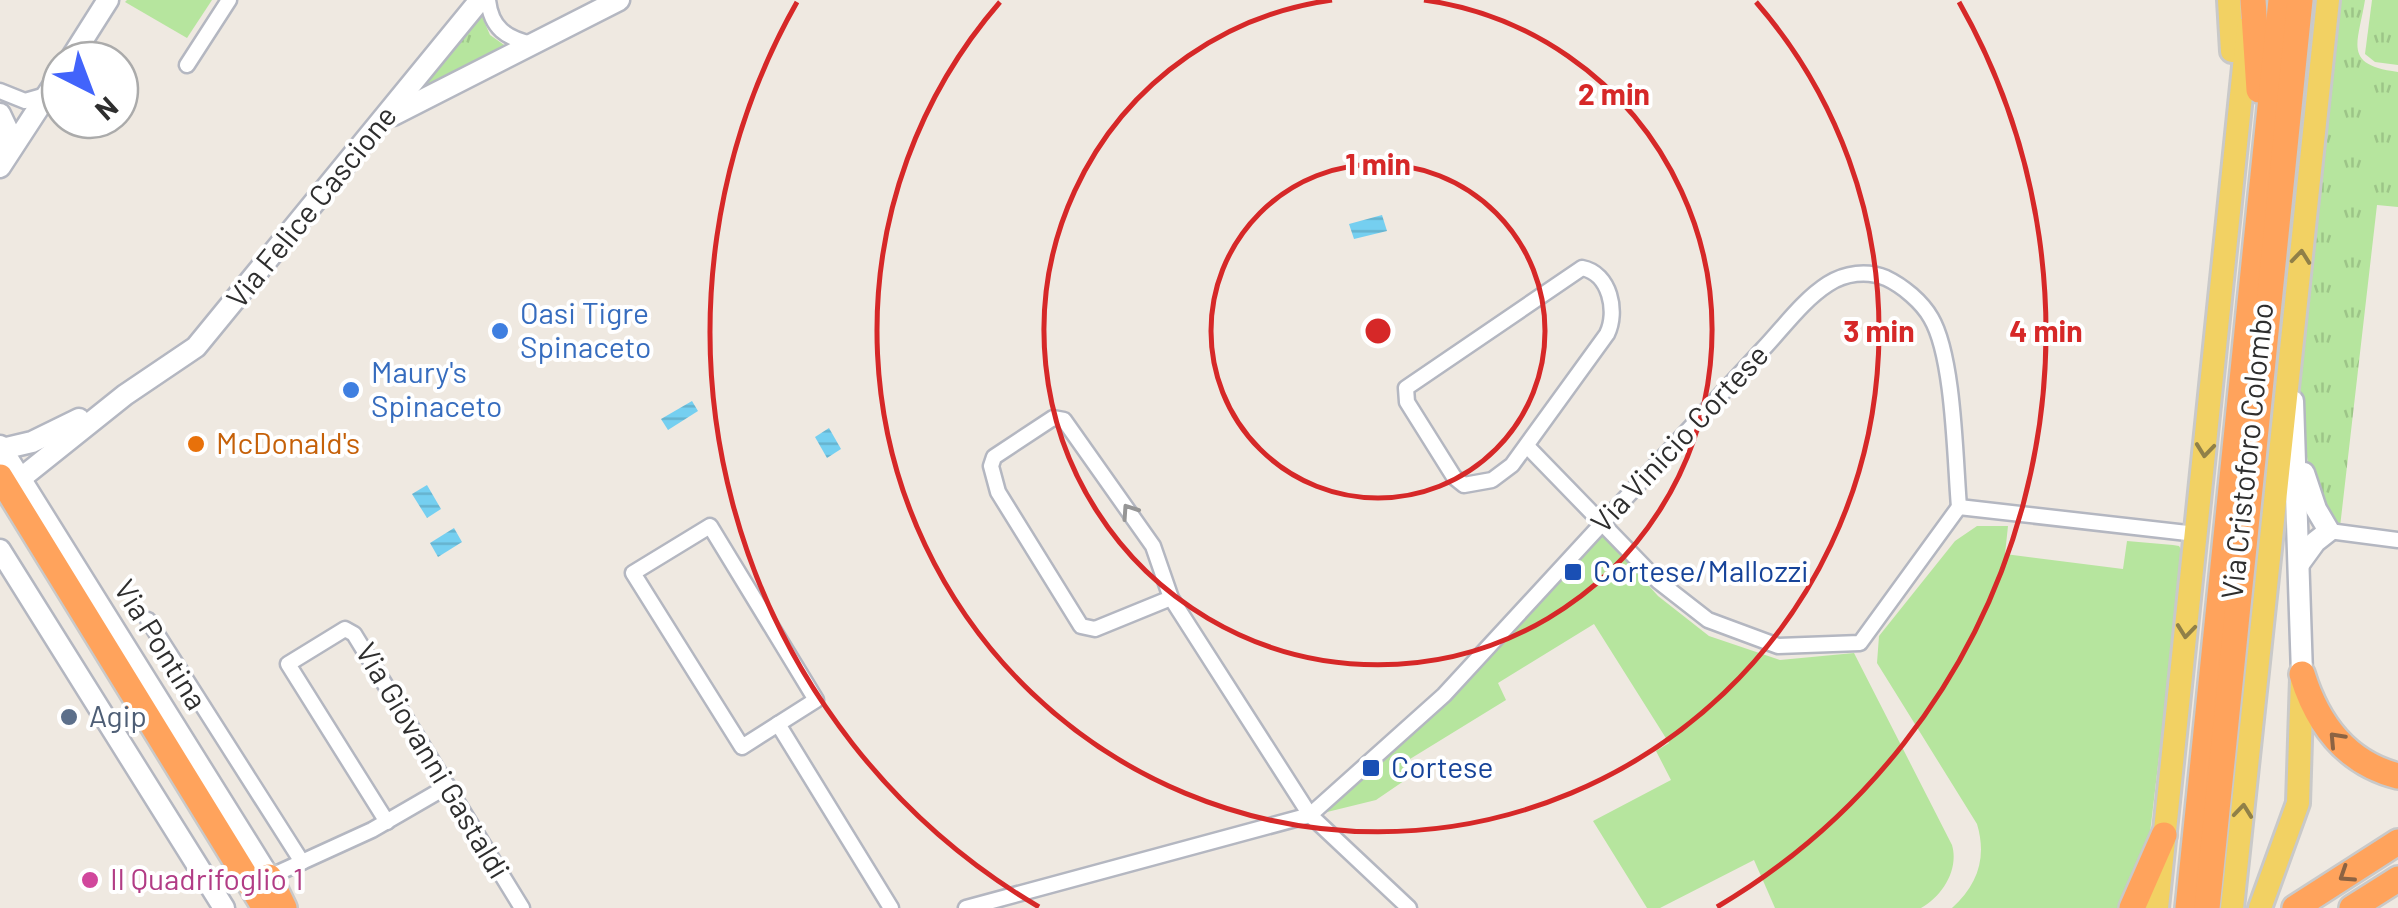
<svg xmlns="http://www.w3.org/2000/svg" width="2398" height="908" viewBox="0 0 2398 908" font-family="Barlow,sans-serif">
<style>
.grass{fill:url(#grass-tufts)}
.park{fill:#b6e59e}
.water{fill:url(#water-rules)}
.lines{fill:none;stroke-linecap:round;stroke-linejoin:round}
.street-casing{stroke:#b4b7c1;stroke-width:19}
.secondary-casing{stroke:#b4b7c1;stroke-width:25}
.primary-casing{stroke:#c9c9c9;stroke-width:28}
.highway-casing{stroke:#c9c9c9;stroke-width:30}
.street{stroke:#fff;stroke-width:14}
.secondary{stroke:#fff;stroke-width:20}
.primary{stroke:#f2d163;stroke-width:22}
.highway{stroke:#ffa35c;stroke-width:25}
.oneway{stroke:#908048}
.oneway2{stroke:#969696}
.oneway3{stroke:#8c6343}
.ring{fill:none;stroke:#d62828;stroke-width:5}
.shop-dot{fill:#3f7fe0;stroke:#fff;stroke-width:4}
.food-dot{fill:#e8710a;stroke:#fff;stroke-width:4}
.transit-dot{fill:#1a4fb4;stroke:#fff;stroke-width:4}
.service-dot{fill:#5c6f8a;stroke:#fff;stroke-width:4}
.hotel-dot{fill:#d1479c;stroke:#fff;stroke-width:4}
.labels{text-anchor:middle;stroke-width:8;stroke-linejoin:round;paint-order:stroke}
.street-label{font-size:30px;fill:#2e2e2e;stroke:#fff}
.shop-label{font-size:30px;fill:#366cbe;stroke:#fff;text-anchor:start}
.food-label{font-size:30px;fill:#c56008;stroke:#fff;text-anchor:start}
.transit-label{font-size:30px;fill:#164399;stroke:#fff;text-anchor:start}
.service-label{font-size:30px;fill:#4e5e75;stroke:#fff;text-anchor:start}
.hotel-label{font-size:30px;fill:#b23c85;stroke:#fff;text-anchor:start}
.centre{fill:#d62828;stroke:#fff;stroke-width:5}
.ring-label{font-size:30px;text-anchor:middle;font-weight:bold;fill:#d62828;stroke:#fff;stroke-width:8;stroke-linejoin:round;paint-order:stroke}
</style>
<defs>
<pattern id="grass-tufts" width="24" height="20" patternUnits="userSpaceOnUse" patternTransform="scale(2.5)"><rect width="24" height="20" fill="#b6e59e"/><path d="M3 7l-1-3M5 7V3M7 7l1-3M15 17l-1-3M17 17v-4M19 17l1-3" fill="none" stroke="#9dc588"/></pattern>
<pattern id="water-rules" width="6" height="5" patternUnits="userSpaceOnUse" patternTransform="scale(2.5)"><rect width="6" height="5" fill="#75cff0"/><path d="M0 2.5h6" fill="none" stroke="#66b2ce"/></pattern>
</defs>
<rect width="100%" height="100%" fill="#efe9e1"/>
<g class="grass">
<path d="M2337,0h28c-7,44 -23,65 33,72v135l-21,-2 -37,322 -5,-2 -25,-52 -11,-59 3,-71z"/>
<polygon points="2372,0 2398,0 2398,65 2375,62 2365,54"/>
<polygon points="481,14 490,35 507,47 422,90 421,87"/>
</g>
<g class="park">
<polygon points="127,0 212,0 187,38 125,2"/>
<path d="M1977,526h31l-3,28 118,15 4,-28 46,4 6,1 4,7 -33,280 -14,49 -16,26h-168c26,-23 35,-51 25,-84l-100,-161 2,-27 76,-95z"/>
<path d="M1603,534l55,62 51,40 71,24 74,-7 98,192c7,24 -9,51 -31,63h-146l-21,-48 -94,48h-13l-54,-87 78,-41 -15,-29 13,-8 -75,-119 -96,59 8,17 -96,59 7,13 -41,28 -53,13 134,-119z"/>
</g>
<g class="water">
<polygon points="1382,215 1387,231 1354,239 1349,224"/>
<polygon points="692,401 698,411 668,430 661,419"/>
<polygon points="829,428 841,449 827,458 815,437"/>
<polygon points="427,485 441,509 427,518 412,494"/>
<polygon points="454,528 462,542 438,557 430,543"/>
</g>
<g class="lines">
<g class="street-casing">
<g id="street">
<path d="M488,0c3,28 18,38 44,44"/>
<polyline points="187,65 229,0"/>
<polyline points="0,91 25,101 46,95"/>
<path d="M1582,268c28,5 36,44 25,66l-95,131 -20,15 -28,5 -10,-8 -47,-75 -1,-14z"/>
<polyline points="1528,447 1658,581 1708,620 1778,646 1860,643 1959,507"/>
<polyline points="1959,507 2196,534"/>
<polygon points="710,526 816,700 742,747 633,573"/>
<polyline points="2329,531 2398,540"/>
<polyline points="1171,598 1095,629 1081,626 998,492 991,466 994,457 1053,418 1064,420 1153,546 1171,598 1310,815 1409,908"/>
<polyline points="148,620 302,862"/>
<polyline points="778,724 891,908"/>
<polyline points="387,822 288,664 345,629 354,634 522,908"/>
<polyline points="269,877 372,830 448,786"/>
<path d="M966,908l344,-93 134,-120 319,-346c20,-21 40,-49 65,-65 17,-11 39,-14 58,-6 17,8 36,24 45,40 23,39 24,142 28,189"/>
</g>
</g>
<g class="secondary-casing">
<g id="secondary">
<polyline points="70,60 108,0"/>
<polyline points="0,114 9,133 4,154"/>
<polyline points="393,115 619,0"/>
<polyline points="0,167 60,75"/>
<polyline points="2293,401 2302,674"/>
<polyline points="0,446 269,877"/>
<polyline points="2,449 32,442 79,419"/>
<polyline points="20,479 125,395 196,347 480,0"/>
<polyline points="0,550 224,908"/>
<polyline points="2299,564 2315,542 2329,531 2316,509 2304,473"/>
</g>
</g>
<g class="primary-casing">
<g id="primary">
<polyline points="2229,0 2232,51"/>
<polyline points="2157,908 2248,28"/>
<polyline points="2232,908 2328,0"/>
<polyline points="2260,908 2298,803 2302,678"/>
</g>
</g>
<g class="highway-casing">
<g id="highway">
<polyline points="2253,0 2259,90"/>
<polyline points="0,477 265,908"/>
<path d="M2302,674c15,49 44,89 96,102"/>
<polyline points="269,877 284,908"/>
<polyline points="2132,908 2164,835"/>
<polyline points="2188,908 2281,0"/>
<polyline points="2207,908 2300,0"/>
<polyline points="2295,908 2398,842"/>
<polyline points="2352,908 2398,879"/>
</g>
</g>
<use href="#street" class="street"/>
<use href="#secondary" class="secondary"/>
<use href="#primary" class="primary"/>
<use href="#highway" class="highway"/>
</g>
<defs><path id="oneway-chevron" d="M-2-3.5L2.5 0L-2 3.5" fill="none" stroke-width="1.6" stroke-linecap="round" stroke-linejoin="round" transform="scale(2.5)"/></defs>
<g class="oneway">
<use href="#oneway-chevron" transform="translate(2301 257) rotate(-84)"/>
<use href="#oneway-chevron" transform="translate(2205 450) rotate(96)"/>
<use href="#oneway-chevron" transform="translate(2186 631) rotate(96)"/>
<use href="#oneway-chevron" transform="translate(2243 811) rotate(-84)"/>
</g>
<use class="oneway2" href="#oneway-chevron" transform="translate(1129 511) rotate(-124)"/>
<g class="oneway3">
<use href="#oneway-chevron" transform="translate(2336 739) rotate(-133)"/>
<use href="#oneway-chevron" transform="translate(2346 875) rotate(147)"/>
</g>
<g class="ring">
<circle cx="1378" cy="331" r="167"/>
<path d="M1424 0A334 334 0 1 1 1332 0"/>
<path d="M1756 2A501 501 0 1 1 1000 2"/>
<path d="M1039 907A668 668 0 0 1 797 2M1959 2A668 668 0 0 1 1717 907"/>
</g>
<g class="shop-dot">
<circle cx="500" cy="331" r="10"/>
<circle cx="351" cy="390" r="10"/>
</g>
<circle class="food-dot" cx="196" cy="444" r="10"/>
<g class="transit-dot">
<rect x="1563" y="562" width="20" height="20" rx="5"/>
<rect x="1361" y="758" width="20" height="20" rx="5"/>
</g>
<circle class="service-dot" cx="69" cy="717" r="10"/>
<circle class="hotel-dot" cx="90" cy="880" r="10"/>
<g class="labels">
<g class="street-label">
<text transform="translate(312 207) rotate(-51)" y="10">Via Felice Cascione</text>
<text transform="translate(1680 439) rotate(-47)" y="10">Via Vinicio Cortese</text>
<text transform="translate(2248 451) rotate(-84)" y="10">Via Cristoforo Colombo</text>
<text transform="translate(160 645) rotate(58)" y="10">Via Pontina</text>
<text transform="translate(432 761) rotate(59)" y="10">Via Giovanni Gastaldi</text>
</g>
<g class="shop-label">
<text x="520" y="324">Oasi Tigre<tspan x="520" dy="34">Spinaceto</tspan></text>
<text x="371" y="383">Maury's<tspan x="371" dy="34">Spinaceto</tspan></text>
</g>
<g class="food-label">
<text x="216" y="454">McDonald's</text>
</g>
<g class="transit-label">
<text x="1593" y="582">Cortese/Mallozzi</text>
<text x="1391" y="778">Cortese</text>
</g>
<g class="service-label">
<text x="89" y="727">Agip</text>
</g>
<g class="hotel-label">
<text x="110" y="890">Il Quadrifoglio 1</text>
</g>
</g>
<circle cx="1378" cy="331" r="15" class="centre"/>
<g class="ring-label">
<text x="1614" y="105">2 min</text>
<text x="1378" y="175">1 min</text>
<text x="1879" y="342">3 min</text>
<text x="2046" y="342">4 min</text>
</g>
<g transform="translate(90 90) rotate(138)"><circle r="48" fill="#ffffff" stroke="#ababab" stroke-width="2.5"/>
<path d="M0-8L18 38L0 25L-18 38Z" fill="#4264fb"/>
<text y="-15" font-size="28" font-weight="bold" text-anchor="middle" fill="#2e2e2e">N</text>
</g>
</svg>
